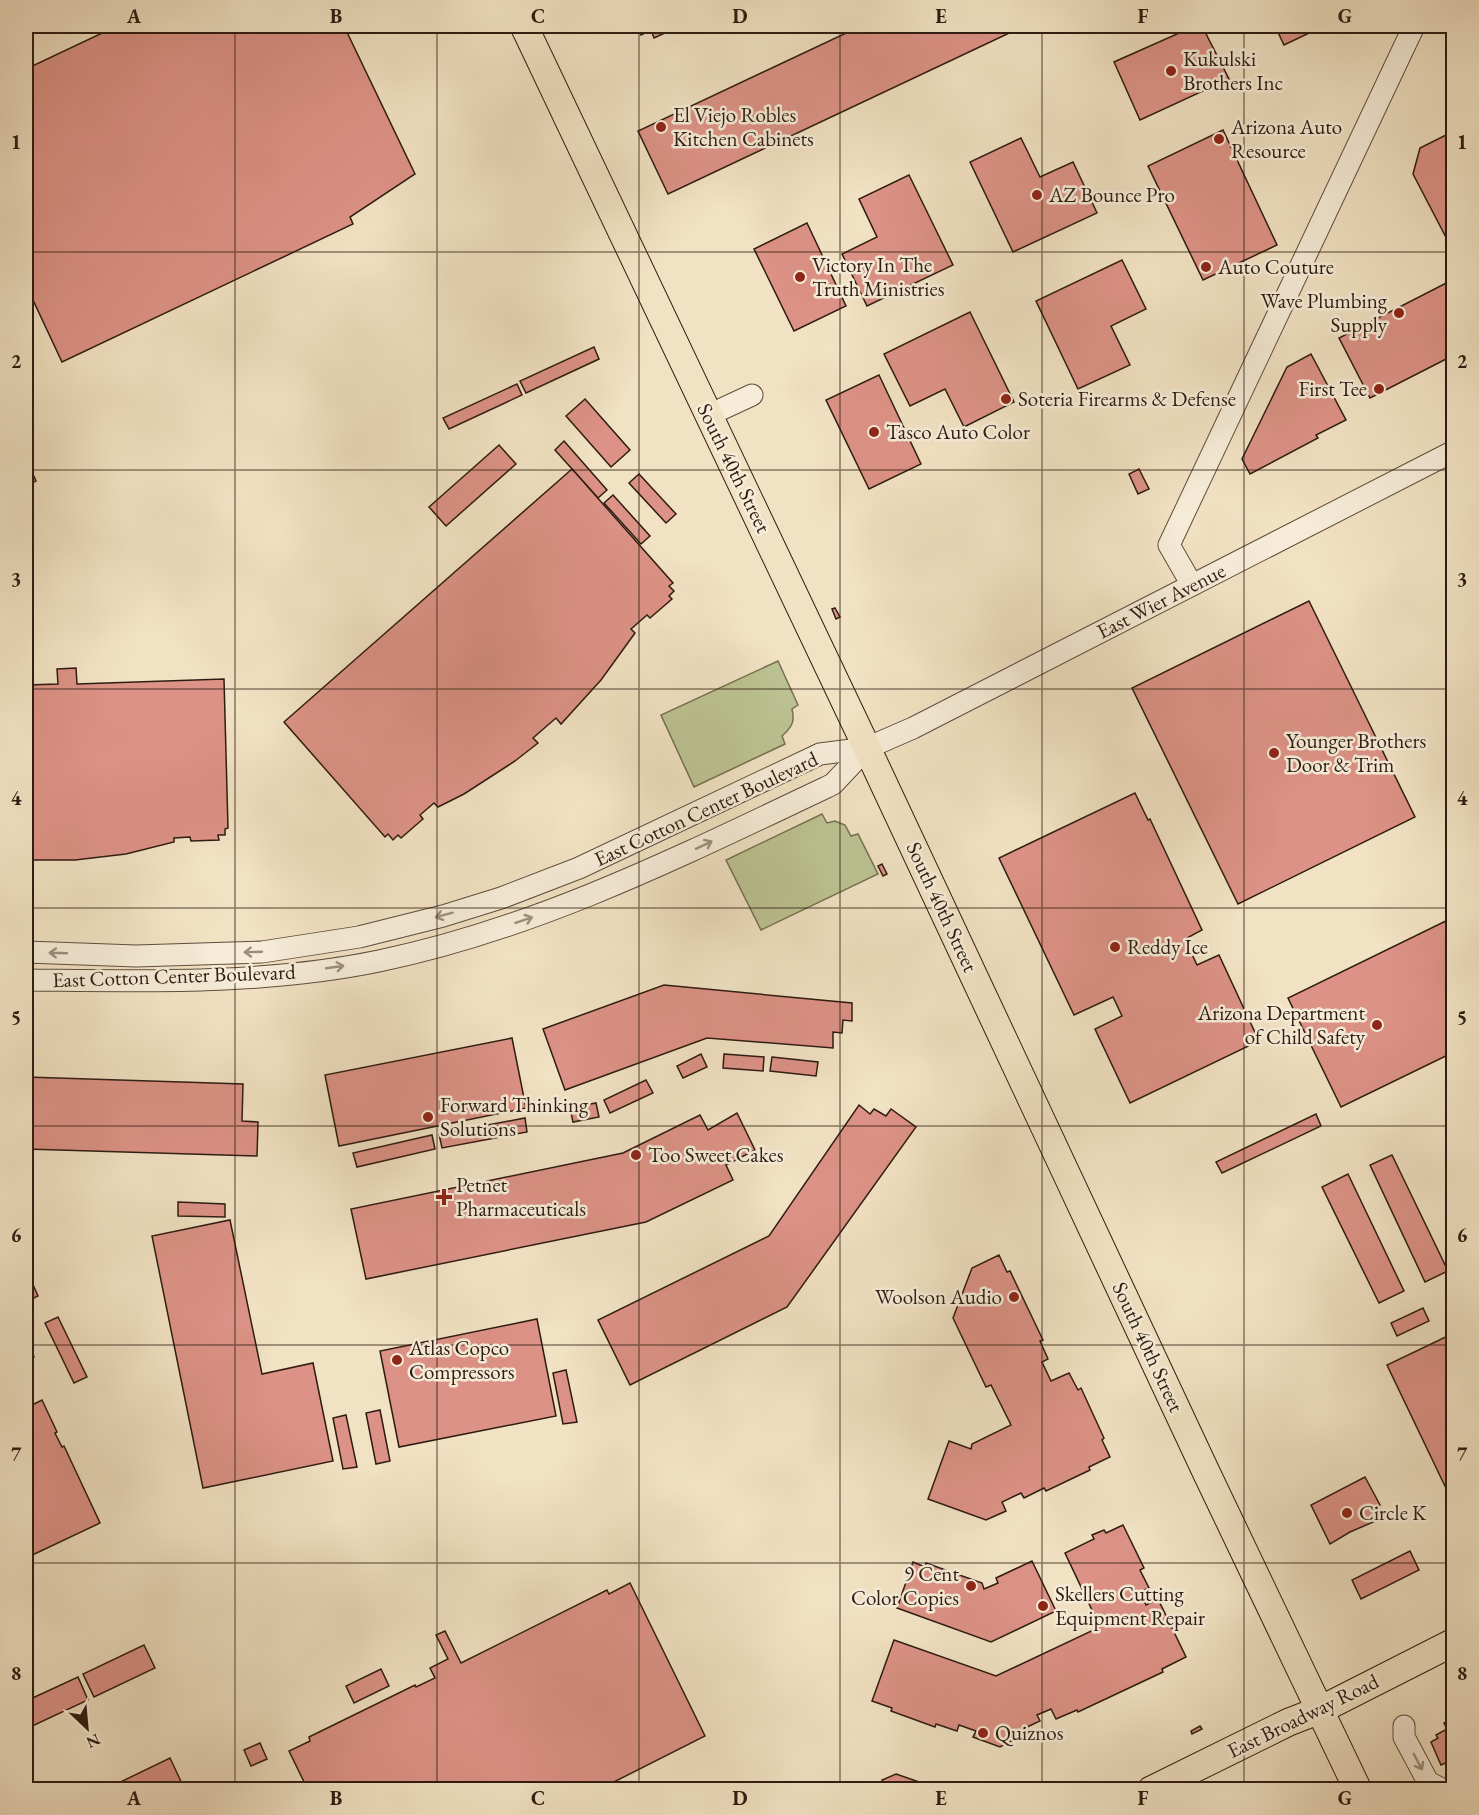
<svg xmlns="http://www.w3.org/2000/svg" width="1479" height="1815" viewBox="0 0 1479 1815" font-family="'EB Garamond',serif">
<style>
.green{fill:#bcc392;stroke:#756f52;stroke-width:1.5}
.building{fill:#dc9286;stroke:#2e1b11;stroke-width:1.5}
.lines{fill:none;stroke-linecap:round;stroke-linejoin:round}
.minor-casing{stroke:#5f4d3e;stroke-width:23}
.major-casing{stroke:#2e1b11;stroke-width:29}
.minor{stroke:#f6ecd8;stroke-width:21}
.major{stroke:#f1e2c3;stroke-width:27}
.oneway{stroke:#9c8e7e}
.grid{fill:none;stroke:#2e1b11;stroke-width:1.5;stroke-opacity:0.55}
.poi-dot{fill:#8f2418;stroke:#f6ecd8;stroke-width:2}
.labels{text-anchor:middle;stroke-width:5;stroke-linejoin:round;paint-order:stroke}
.poi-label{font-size:21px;fill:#2e1b11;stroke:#f6ecd8;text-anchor:start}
.street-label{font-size:21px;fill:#2e1b11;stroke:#f6ecd8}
.neatline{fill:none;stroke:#2e1b11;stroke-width:2}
.grid-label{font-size:20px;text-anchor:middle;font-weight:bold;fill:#2e1b11}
</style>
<rect width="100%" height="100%" fill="#f1e2c3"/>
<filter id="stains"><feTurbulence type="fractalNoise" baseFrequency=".00333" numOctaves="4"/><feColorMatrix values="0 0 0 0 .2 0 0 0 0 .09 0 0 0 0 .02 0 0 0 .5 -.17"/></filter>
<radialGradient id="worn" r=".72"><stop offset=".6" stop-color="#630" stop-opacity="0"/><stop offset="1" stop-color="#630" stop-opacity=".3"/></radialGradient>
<g class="green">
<path d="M778,661l20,44 -6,4c3,13 0,18 -10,27l3,8 -91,43 -33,-72z"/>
<polygon points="822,814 827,823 835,821 845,825 851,836 858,834 878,874 761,930 726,860"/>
</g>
<g class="building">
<polygon points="117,26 344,26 415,174 350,217 353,224 62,362 26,285 26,69"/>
<polygon points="636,26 680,26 654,38 651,30 641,35"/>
<polygon points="861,26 1024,26 668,194 638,131"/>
<polygon points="1195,26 1202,26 1229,79 1140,120 1114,62"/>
<polygon points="1275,26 1324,26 1284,45"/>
<polygon points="1223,130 1277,245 1203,280 1148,166"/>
<polygon points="1454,131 1454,243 1450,245 1413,174 1420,148"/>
<polygon points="1021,138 1040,177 1073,162 1097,213 1013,252 970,162"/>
<polygon points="909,175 953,265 867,306 842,254 877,237 859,199"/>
<polygon points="807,223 846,306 794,331 754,249"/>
<polygon points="1122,260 1146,309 1111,326 1130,365 1078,389 1036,301"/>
<polygon points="1454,279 1454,355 1370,398 1339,338"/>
<polygon points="970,312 1014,402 964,427 945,389 910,406 884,354"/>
<polygon points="594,347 599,359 526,393 520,381"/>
<polygon points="1311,354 1346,420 1316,435 1318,438 1250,474 1242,459 1287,367"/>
<polygon points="879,375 921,464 869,489 826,400"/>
<polygon points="517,384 522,395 449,429 443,418"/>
<polygon points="585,399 630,450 611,467 566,416"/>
<polygon points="564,441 607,490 598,498 555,450"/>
<polygon points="499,445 516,464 446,526 429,507"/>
<polygon points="26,459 36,481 26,486"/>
<polygon points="572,469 673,583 669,586 674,591 669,596 672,599 650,618 647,615 631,629 635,633 601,680 561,724 556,718 533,738 538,743 515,761 464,794 438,807 434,803 420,815 423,819 401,838 398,835 393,840 388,834 385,837 284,722"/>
<polygon points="1139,469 1149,489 1138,494 1129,474"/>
<polygon points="639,474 676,514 666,523 629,483"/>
<polygon points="613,495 650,536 641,544 604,503"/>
<polygon points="1309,601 1415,817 1238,904 1132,688"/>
<polygon points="835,608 840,617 836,619 832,609"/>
<polygon points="76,668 77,684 224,679 228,828 225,829 225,835 218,835 219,840 191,841 190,837 174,838 174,842 126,854 75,860 26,860 26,685 58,684 57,669"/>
<polygon points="1135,793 1148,820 1150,819 1202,930 1185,939 1197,965 1219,955 1259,1041 1130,1103 1095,1029 1122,1016 1113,997 1074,1015 999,858"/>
<polygon points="882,864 887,874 883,876 878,866"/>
<polygon points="1454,917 1454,1052 1341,1107 1288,998"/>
<polygon points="664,985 852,1003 852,1021 843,1020 842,1033 833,1032 833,1048 707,1038 565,1090 543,1029"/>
<polygon points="512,1038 526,1108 339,1146 325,1075"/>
<polygon points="701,1054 707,1067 683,1078 677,1066"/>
<polygon points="724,1054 764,1057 763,1071 723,1068"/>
<polygon points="772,1057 818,1062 816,1076 770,1071"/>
<polygon points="26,1077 243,1084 242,1121 258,1122 257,1156 26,1149"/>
<polygon points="646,1080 653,1093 610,1113 604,1100"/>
<polygon points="596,1103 599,1117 573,1122 570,1108"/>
<polygon points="859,1105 870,1114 874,1109 886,1116 891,1109 916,1127 787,1307 630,1385 598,1320 769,1236"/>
<polygon points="737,1113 755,1150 726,1165 733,1180 646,1222 366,1279 351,1209 623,1153 700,1115 708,1130"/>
<polygon points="1316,1114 1321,1126 1222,1173 1216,1162"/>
<polygon points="525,1118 527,1132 442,1148 439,1134"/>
<polygon points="432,1135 435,1149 357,1167 353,1153"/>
<polygon points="1392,1155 1448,1271 1425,1282 1370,1165"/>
<polygon points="1348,1174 1404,1291 1379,1303 1322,1187"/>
<polygon points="178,1202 225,1204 225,1217 178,1216"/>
<polygon points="230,1220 262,1374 313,1363 333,1461 203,1488 152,1236"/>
<polygon points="999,1255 1007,1272 1010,1271 1043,1340 1040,1341 1048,1359 1042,1362 1051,1381 1069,1373 1078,1390 1081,1388 1104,1438 1102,1440 1110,1457 1089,1467 1090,1470 1046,1491 1044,1488 1024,1498 1021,1493 1002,1502 1006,1511 986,1520 928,1499 949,1441 971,1449 972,1444 1011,1425 991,1385 986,1387 953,1318 972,1268"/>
<polygon points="26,1269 38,1296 26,1302"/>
<polygon points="1423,1308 1429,1321 1397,1336 1391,1323"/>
<polygon points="58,1317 87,1377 74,1383 45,1323"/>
<polygon points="537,1319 556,1416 399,1447 380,1351"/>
<polygon points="1454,1333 1454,1505 1387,1365"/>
<polygon points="26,1338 34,1357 26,1361"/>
<polygon points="566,1370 577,1422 563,1424 553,1373"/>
<polygon points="42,1400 57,1432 55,1433 62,1447 64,1446 100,1523 26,1558 26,1408"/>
<polygon points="380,1410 390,1461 376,1464 366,1413"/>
<polygon points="346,1415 357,1467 343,1469 333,1418"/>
<polygon points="1365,1477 1380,1505 1375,1508 1380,1519 1350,1532 1330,1544 1311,1505"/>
<polygon points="1123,1525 1144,1568 1140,1570 1149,1588 1140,1592 1146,1605 1158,1599 1186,1657 1162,1669 1163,1672 1078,1712 1077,1710 1056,1719 1051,1709 1037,1715 1040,1721 1023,1729 1025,1734 1000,1747 973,1737 976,1731 959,1725 957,1731 936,1724 935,1727 891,1711 892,1708 872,1701 894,1640 996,1676 1100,1627 1065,1553 1094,1539 1092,1535 1104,1530 1106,1533"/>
<polygon points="1410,1551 1419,1570 1361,1599 1352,1580"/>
<polygon points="1032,1561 1056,1611 991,1642 897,1608 913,1562 925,1567 926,1563 982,1583 984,1589 998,1583 996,1578"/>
<polygon points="630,1583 705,1736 598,1790 308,1790 289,1751 310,1741 309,1737 415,1685 416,1687 435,1678 430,1668 448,1659 436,1635 445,1631 461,1663 607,1590 609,1594"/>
<polygon points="144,1645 155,1668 94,1697 83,1674"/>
<polygon points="381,1669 389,1686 354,1703 346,1686"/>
<polygon points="78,1677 88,1700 28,1728 26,1723 26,1701"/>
<polygon points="1454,1718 1454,1767 1452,1768 1448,1762 1441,1765 1431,1742 1438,1738 1436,1735 1447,1729 1444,1723"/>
<polygon points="1200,1726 1202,1729 1192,1734 1191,1731"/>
<polygon points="260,1743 267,1759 251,1766 244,1750"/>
<polygon points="170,1758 185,1790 104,1790"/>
<polygon points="896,1774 925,1784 923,1788 926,1790 864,1790 869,1787 871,1789 884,1783 882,1780"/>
</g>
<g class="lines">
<g class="minor-casing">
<g id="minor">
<polyline points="709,415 752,395"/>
<polyline points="1192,585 1169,545 1414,26"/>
<polyline points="26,952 136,956 262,952 359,937 443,916 501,898 579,868 820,754 867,748 913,728 1454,451"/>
<path d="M26,980c117,1 237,5 353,-19 159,-33 302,-105 448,-174l6,-3 34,-36"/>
<polyline points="1404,1726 1404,1737 1428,1782 1444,1790"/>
</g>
</g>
<g class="major-casing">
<g id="major">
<polyline points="524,26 867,748 1207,1474 1358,1790"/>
<polyline points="1151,1790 1289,1722 1320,1710 1454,1642"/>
</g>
</g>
<use href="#minor" class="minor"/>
<use href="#major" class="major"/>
</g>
<defs><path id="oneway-shaft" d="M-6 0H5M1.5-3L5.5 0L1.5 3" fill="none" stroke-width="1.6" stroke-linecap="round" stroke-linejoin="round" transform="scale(1.5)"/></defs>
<g class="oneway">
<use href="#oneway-shaft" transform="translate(704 845) rotate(-25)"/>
<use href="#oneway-shaft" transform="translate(444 915) rotate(165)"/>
<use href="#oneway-shaft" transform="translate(524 920) rotate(-19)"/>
<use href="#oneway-shaft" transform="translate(253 952) rotate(178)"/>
<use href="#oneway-shaft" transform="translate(58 953) rotate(-178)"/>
<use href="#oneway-shaft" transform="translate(335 967) rotate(-8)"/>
<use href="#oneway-shaft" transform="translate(1418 1762) rotate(62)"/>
</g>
<path class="grid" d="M235,26v1764M437,26v1764M639,26v1764M840,26v1764M1042,26v1764M1244,26v1764M26,252h1428M26,470h1428M26,689h1428M26,908h1428M26,1126h1428M26,1345h1428M26,1563h1428"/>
<g class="poi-dot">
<circle cx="1171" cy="71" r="6"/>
<circle cx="661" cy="127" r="6"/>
<circle cx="1219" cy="139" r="6"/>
<circle cx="1037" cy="195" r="6"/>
<circle cx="1206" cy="267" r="6"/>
<circle cx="800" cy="277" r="6"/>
<circle cx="1399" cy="313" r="6"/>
<circle cx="1379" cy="389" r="6"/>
<circle cx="1006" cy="399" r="6"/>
<circle cx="874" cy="432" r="6"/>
<circle cx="1274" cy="753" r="6"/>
<circle cx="1115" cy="947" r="6"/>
<circle cx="1377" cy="1025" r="6"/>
<circle cx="428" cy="1117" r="6"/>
<circle cx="636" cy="1155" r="6"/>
<path d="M441 1188h6v6h6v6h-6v6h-6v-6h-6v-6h6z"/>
<circle cx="1014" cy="1297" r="6"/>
<circle cx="397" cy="1360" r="6"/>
<circle cx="1347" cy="1513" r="6"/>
<circle cx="971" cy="1586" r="6"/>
<circle cx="1043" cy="1606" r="6"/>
<circle cx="983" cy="1733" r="6"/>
</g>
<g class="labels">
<g class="poi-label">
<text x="1183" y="66">Kukulski<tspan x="1183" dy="24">Brothers Inc</tspan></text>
<text x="673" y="122">El Viejo Robles<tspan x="673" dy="24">Kitchen Cabinets</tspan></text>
<text x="1231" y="134">Arizona Auto<tspan x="1231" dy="24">Resource</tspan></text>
<text x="1049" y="202">AZ Bounce Pro</text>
<text x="812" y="272">Victory In The<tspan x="812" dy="24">Truth Ministries</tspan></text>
<text x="1218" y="274">Auto Couture</text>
<text x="1387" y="308" text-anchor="end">Wave Plumbing<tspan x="1387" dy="24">Supply</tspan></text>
<text x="1367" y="396" text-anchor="end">First Tee</text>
<text x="1018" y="406">Soteria Firearms &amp; Defense</text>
<text x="886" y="439">Tasco Auto Color</text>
<text x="1286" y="748">Younger Brothers<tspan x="1286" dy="24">Door &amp; Trim</tspan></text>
<text x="1127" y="954">Reddy Ice</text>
<text x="1365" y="1020" text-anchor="end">Arizona Department<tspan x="1365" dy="24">of Child Safety</tspan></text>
<text x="440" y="1112">Forward Thinking<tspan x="440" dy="24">Solutions</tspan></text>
<text x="648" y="1162">Too Sweet Cakes</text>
<text x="456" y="1192">Petnet<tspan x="456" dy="24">Pharmaceuticals</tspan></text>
<text x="1002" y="1304" text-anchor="end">Woolson Audio</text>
<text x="409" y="1355">Atlas Copco<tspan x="409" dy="24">Compressors</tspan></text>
<text x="1359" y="1520">Circle K</text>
<text x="959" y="1581" text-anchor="end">9 Cent<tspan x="959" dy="24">Color Copies</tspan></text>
<text x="1055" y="1601">Skellers Cutting<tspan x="1055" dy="24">Equipment Repair</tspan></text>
<text x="995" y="1740">Quiznos</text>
</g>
<g class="street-label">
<text transform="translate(734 468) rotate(64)" y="7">South 40th Street</text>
<text transform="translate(1161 601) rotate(-27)" y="7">East Wier Avenue</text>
<text transform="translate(706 809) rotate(-25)" y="7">East Cotton Center Boulevard</text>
<text transform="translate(942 907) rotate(65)" y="7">South 40th Street</text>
<text transform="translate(174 976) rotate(-2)" y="7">East Cotton Center Boulevard</text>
<text transform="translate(1148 1347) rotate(65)" y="7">South 40th Street</text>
<text transform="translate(1303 1716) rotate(-26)" y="7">East Broadway Road</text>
</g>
</g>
<rect width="1479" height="1815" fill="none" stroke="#f1e2c3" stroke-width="66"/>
<g transform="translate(87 1728) rotate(154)" stroke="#f6ecd8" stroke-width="4.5" paint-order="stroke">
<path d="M0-4.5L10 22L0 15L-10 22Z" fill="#2e1b11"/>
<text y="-9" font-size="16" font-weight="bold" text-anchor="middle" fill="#2e1b11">N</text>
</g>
<rect x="33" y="33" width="1413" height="1749" class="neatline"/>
<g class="grid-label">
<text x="134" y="23">A</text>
<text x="336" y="23">B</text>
<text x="538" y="23">C</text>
<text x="740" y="23">D</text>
<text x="941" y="23">E</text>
<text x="1143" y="23">F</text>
<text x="1345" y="23">G</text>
<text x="16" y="149">1</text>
<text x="1462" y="149">1</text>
<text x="16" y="368">2</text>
<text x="1462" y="368">2</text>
<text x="16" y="586">3</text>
<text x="1462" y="586">3</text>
<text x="16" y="805">4</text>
<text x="1462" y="805">4</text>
<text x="16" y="1024">5</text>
<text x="1462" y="1024">5</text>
<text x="16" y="1242">6</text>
<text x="1462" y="1242">6</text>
<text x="16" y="1461">7</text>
<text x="1462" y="1461">7</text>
<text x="16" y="1680">8</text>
<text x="1462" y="1680">8</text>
<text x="134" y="1805">A</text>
<text x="336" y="1805">B</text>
<text x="538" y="1805">C</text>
<text x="740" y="1805">D</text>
<text x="941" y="1805">E</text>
<text x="1143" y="1805">F</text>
<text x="1345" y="1805">G</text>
</g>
<rect width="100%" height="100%" filter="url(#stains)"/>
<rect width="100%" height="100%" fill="url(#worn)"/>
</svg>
